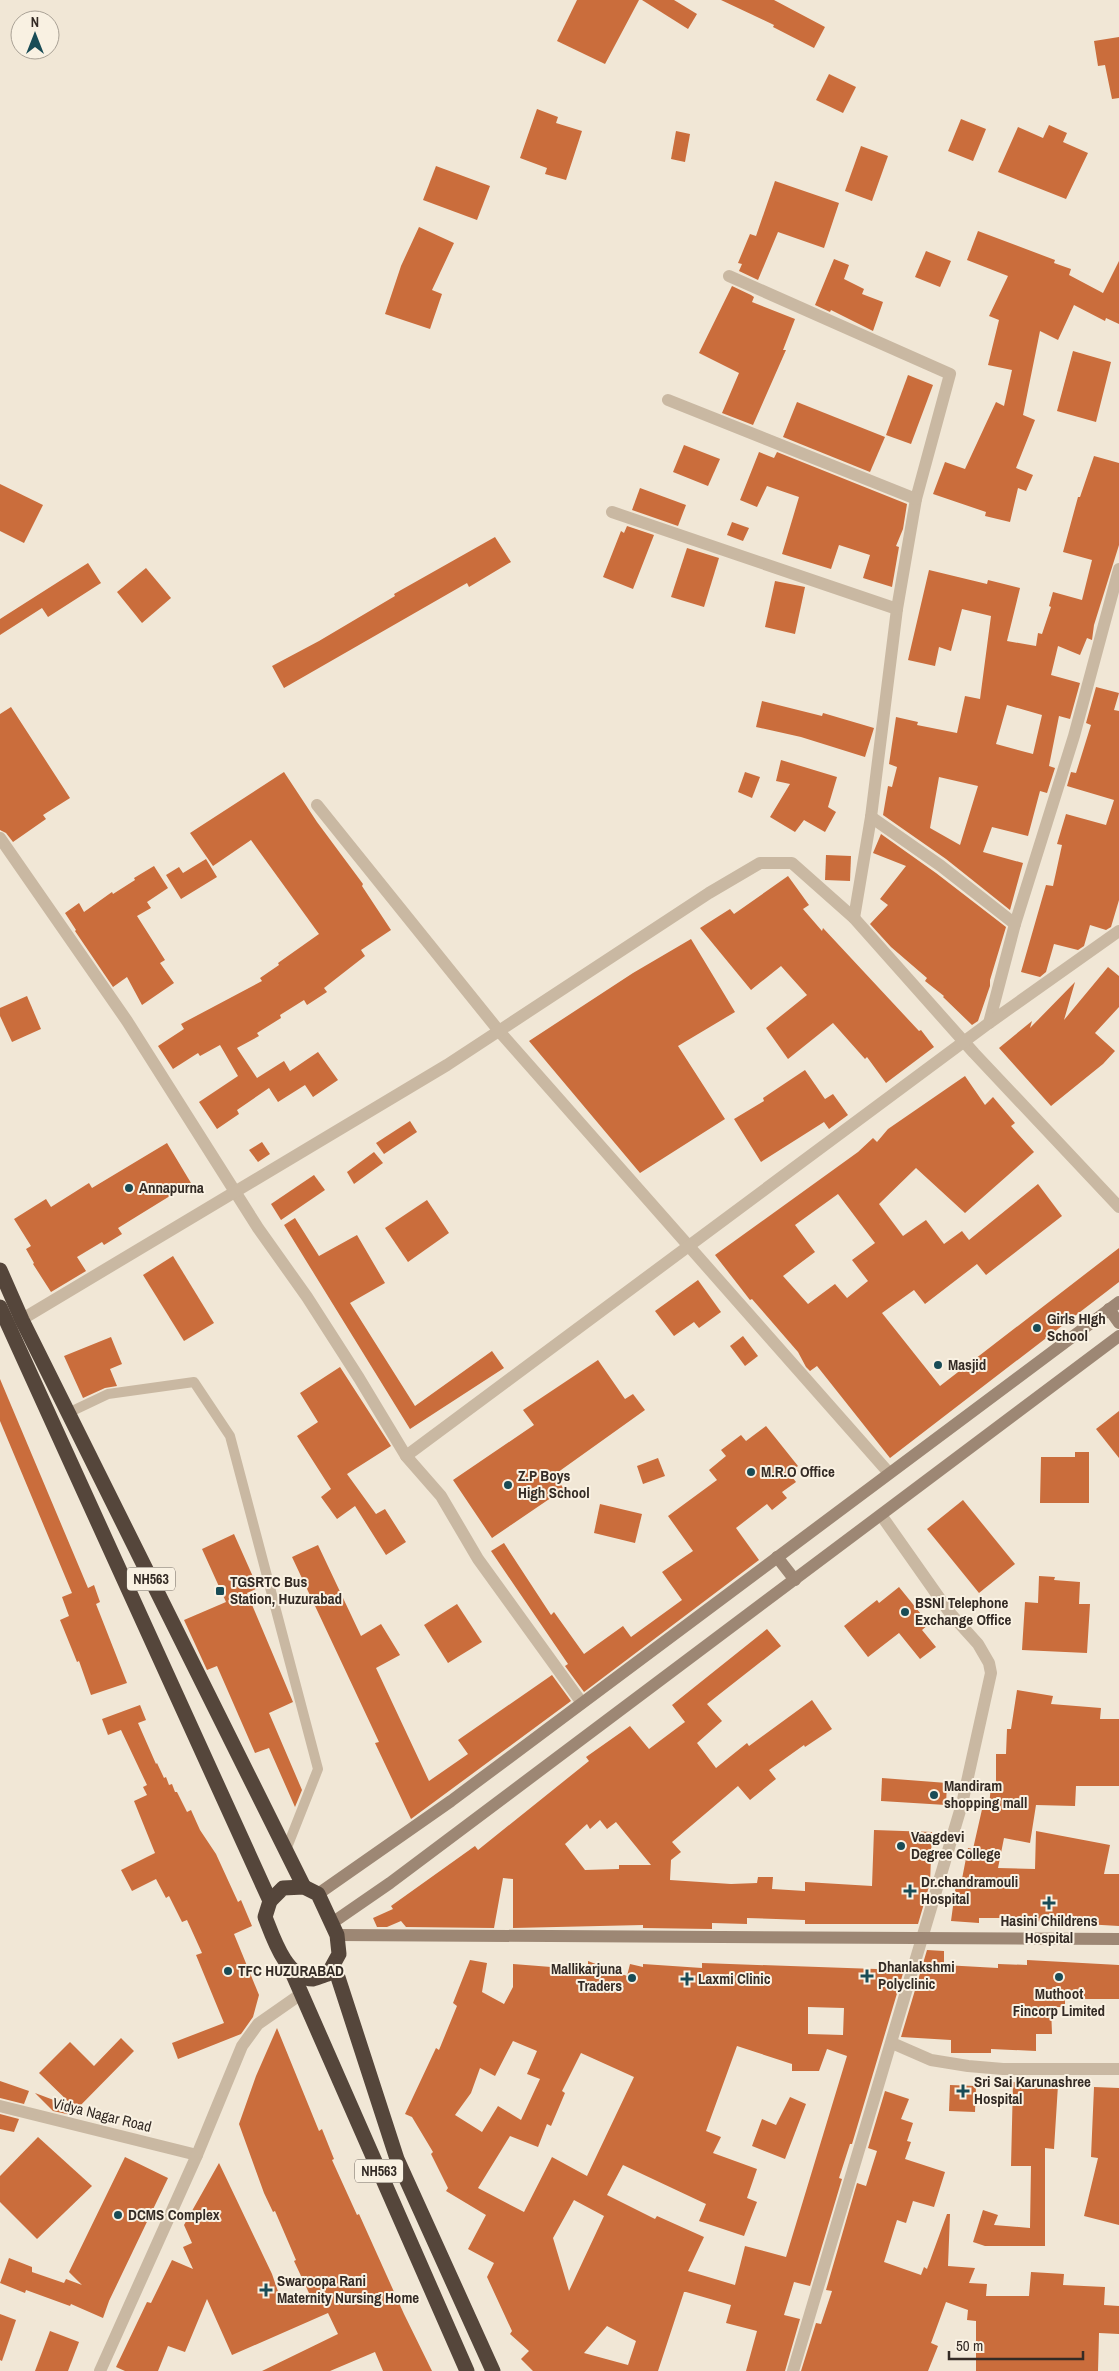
<svg xmlns="http://www.w3.org/2000/svg" width="1119" height="2371" viewBox="0 0 1119 2371" font-family="'Archivo Narrow',sans-serif">
<style>
.building{fill:#ca6d3c;fill-rule:evenodd}
.lines{fill:none;stroke-linecap:round;stroke-linejoin:round}
.lane{stroke:#c9b8a2;stroke-width:10}
.street{stroke:#c9b8a2;stroke-width:12}
.secondary{stroke:#9d8774;stroke-width:12}
.highway{stroke:#55463b;stroke-width:15}
.poi-dot{fill:#194c56;stroke:#f9f1e2;stroke-width:2}
.labels{text-anchor:middle;stroke-width:4;stroke-linejoin:round;paint-order:stroke}
.shield{fill:#f9f1e2;stroke:#6f665e;stroke-width:1}
.shield-label{font-size:14px;font-weight:bold;fill:#342b25}
.poi-label{font-size:15px;font-weight:bold;fill:#342b25;stroke:#f9f1e2;text-anchor:start}
.street-label{font-size:15px;fill:#342b25;stroke:#f9f1e2}
</style>
<rect width="100%" height="100%" fill="#f1e7d6"/>
<g class="building">
<polygon points="577,0 639,0 605,64 557,41"/>
<polygon points="642,0 674,0 697,14 688,29"/>
<polygon points="721,0 774,0 825,27 814,48 773,27 774,25"/>
<polygon points="1119,37 1119,98 1112,99 1105,65 1098,66 1094,41"/>
<polygon points="829,74 856,87 843,113 816,100"/>
<polygon points="537,109 558,117 556,123 582,131 566,180 545,174 547,168 520,158"/>
<polygon points="961,119 986,129 973,161 948,151"/>
<polygon points="1049,125 1067,133 1063,142 1088,153 1066,199 998,172 1018,127 1043,138"/>
<polygon points="676,131 690,134 685,162 671,159"/>
<polygon points="861,146 888,156 872,201 845,191"/>
<polygon points="436,166 490,186 477,220 423,200"/>
<polygon points="775,181 839,203 824,248 778,232 758,280 739,271 742,264 738,263 750,234 756,236"/>
<polygon points="419,227 454,243 432,290 442,294 430,329 385,314 401,266"/>
<polygon points="978,231 1055,260 1054,263 1071,269 1069,275 1103,293 1119,261 1119,324 1106,318 1105,321 1074,305 1058,340 1040,331 1023,415 1035,420 1016,468 1033,475 1026,491 1018,488 1010,522 985,516 986,512 933,494 945,462 965,469 996,402 1004,406 1012,370 988,365 999,320 989,316 1008,276 967,260"/>
<polygon points="926,251 951,261 940,287 915,277"/>
<polygon points="834,259 849,265 844,279 864,289 862,294 883,302 873,331 831,310 830,312 815,305"/>
<polygon points="732,286 751,295 754,297 752,302 795,319 783,350 786,350 753,425 722,413 739,373 699,353"/>
<polygon points="1073,351 1111,362 1096,422 1057,411"/>
<polygon points="908,375 933,385 911,444 886,435"/>
<polygon points="797,402 885,437 870,472 783,437"/>
<polygon points="684,445 720,459 708,486 673,472"/>
<polygon points="759,452 774,458 777,452 907,504 903,529 896,546 899,547 892,587 863,578 870,555 839,545 831,569 782,554 799,497 767,486 757,507 740,500"/>
<path d="M1094,456l25,7v82l-25,80 -2,15 -5,-2 -7,17 -22,-9 -7,29 29,8 -10,36 -11,-3 -10,50 6,2 -8,25 -7,-2 -12,45 -36,-9 -9,25 40,11 -13,47 -64,-51 -63,-44 5,-29 4,1 5,-20 -8,-3 7,-47 22,5 -1,3 40,8 8,-37 15,3 11,-83 -29,-7 -11,42 -12,-4 -4,19 -27,-6 21,-90 58,14 1,-4 32,8 -13,53 29,5 2,-13 4,1 9,-27 -2,-1 4,-14 29,8 10,-40 -29,-8 15,-55h2zM1007,705l35,10 -9,39 -37,-10zM939,777l39,9 -18,59 -30,-17z"/>
<polygon points="0,484 43,505 24,543 0,531"/>
<polygon points="640,488 686,505 678,526 632,510"/>
<polygon points="732,522 749,528 743,541 727,535"/>
<polygon points="627,526 654,535 633,589 603,577 621,531 624,533"/>
<polygon points="495,537 511,562 469,587 467,583 284,688 272,666 319,641 395,596 394,594"/>
<polygon points="687,548 719,558 704,607 671,597"/>
<polygon points="88,563 101,583 48,617 42,608 0,635 0,619"/>
<polygon points="146,568 171,598 142,623 117,592"/>
<polygon points="775,581 805,587 795,634 765,627"/>
<polygon points="1096,687 1119,693 1114,710 1119,711 1119,900 1111,927 1106,930 1090,925 1084,946 1078,950 1054,944 1046,972 1040,977 1021,972 1046,885 1053,886 1062,845 1057,844 1066,814 1106,825 1114,800 1067,786 1071,772 1076,773 1091,725 1086,723"/>
<polygon points="762,701 822,716 823,713 874,728 865,757 801,737 756,727"/>
<polygon points="11,707 70,798 43,815 46,819 13,842 6,833 0,830 0,714"/>
<polygon points="781,760 837,777 828,807 836,812 825,832 804,820 795,832 770,817 790,784 776,781"/>
<polygon points="284,772 317,822 363,884 362,886 391,930 361,950 365,956 324,988 327,992 307,1005 304,1000 280,1015 281,1018 257,1033 259,1036 237,1048 257,1078 284,1061 290,1071 318,1052 338,1080 313,1097 305,1085 278,1102 269,1088 237,1110 239,1114 217,1129 199,1102 238,1076 220,1045 200,1056 198,1053 173,1069 158,1046 184,1029 181,1024 262,981 260,978 279,965 278,963 319,934 251,840 213,866 190,833"/>
<polygon points="745,772 760,777 752,798 738,792"/>
<polygon points="881,834 936,873 1006,927 990,980 990,986 978,1021 972,1025 943,997 944,996 925,981 927,978 891,947 870,924 888,905 880,899 906,866 873,853"/>
<polygon points="826,855 851,856 850,881 825,880"/>
<polygon points="206,859 217,877 181,899 166,875 179,867 183,873"/>
<polygon points="154,866 168,888 147,902 151,908 137,916 165,960 160,963 174,983 142,1005 127,977 113,987 75,931 76,930 65,913 79,903 84,912 112,892 113,894 135,880 134,878"/>
<polygon points="788,876 809,905 803,909 822,931 823,928 919,1031 921,1030 934,1047 886,1083 867,1057 865,1059 833,1023 788,1059 766,1028 807,995 781,966 751,990 700,928 730,909 734,914"/>
<polygon points="691,939 735,1012 678,1046 725,1119 640,1173 529,1041 633,973"/>
<polygon points="1108,967 1119,976 1119,1007 1095,1033 1115,1051 1103,1064 1051,1106 999,1048 1032,1021 1030,1028 1075,982 1064,1020"/>
<polygon points="27,996 41,1029 12,1042 0,1016 0,1008"/>
<polygon points="805,1070 825,1099 833,1094 848,1115 829,1129 824,1122 761,1162 734,1119 764,1101 763,1098"/>
<path d="M965,1076l20,29 8,-8 22,26 -4,3 23,26 -69,61 -49,-45 -37,36 24,32 23,-16 18,24 18,-13 7,9 69,-56 24,32 -76,59 -9,-11 -52,40 -11,-14 -32,23 58,73 179,-138v34l-229,176 -73,-92 -7,5 -4,-4 -8,-15 -46,-53 -2,1 -35,-45 143,-103 15,-14 4,4 11,-13zM838,1194l37,49 -23,17 16,21 -21,17 -12,-14 -27,20 -25,-28 32,-24 -20,-27z"/>
<polygon points="410,1121 417,1132 384,1154 376,1143"/>
<polygon points="262,1142 270,1154 258,1162 249,1150"/>
<polygon points="167,1143 191,1183 118,1228 122,1234 104,1245 102,1242 77,1257 86,1271 51,1292 33,1264 34,1263 26,1249 31,1246 14,1219 46,1199 51,1207 89,1183 92,1188"/>
<polygon points="374,1152 383,1163 354,1184 347,1172"/>
<polygon points="314,1175 325,1190 281,1220 271,1204"/>
<polygon points="427,1200 449,1233 408,1262 385,1228"/>
<polygon points="295,1218 319,1256 357,1235 385,1283 350,1303 415,1406 492,1351 504,1368 410,1429 284,1225"/>
<polygon points="173,1256 214,1323 184,1341 143,1275"/>
<polygon points="698,1280 721,1312 699,1328 694,1322 674,1336 655,1311"/>
<polygon points="743,1336 758,1356 745,1366 730,1346"/>
<polygon points="111,1337 122,1364 110,1369 117,1386 105,1388 83,1398 64,1356"/>
<polygon points="598,1360 625,1399 633,1394 645,1410 554,1475 564,1489 492,1538 453,1480 534,1425 523,1410"/>
<polygon points="340,1367 391,1446 347,1474 376,1514 385,1509 406,1542 386,1555 355,1506 337,1519 321,1497 331,1489 297,1436 318,1422 300,1393"/>
<polygon points="0,1379 88,1588 94,1585 100,1602 96,1604 127,1683 91,1695 79,1661 77,1662 73,1652 60,1620 69,1616 62,1597 72,1593 0,1421"/>
<polygon points="1119,1411 1119,1458 1096,1429"/>
<polygon points="766,1426 798,1466 789,1473 796,1482 782,1492 787,1498 772,1510 767,1504 736,1528 759,1560 584,1692 565,1666 568,1664 491,1551 504,1543 551,1615 554,1612 584,1654 623,1626 631,1637 682,1600 662,1572 693,1551 668,1516 717,1480 709,1470 726,1456 721,1450 741,1435 746,1441"/>
<polygon points="1075,1452 1089,1452 1089,1503 1040,1503 1041,1457 1075,1457"/>
<polygon points="658,1458 665,1476 643,1484 637,1466"/>
<polygon points="963,1500 1015,1564 979,1593 927,1529"/>
<polygon points="600,1504 642,1514 635,1543 594,1533"/>
<polygon points="234,1534 258,1588 247,1593 293,1702 269,1713 302,1790 295,1807 269,1748 255,1753 217,1666 207,1670 184,1620 226,1602 202,1549"/>
<polygon points="318,1545 361,1636 381,1624 400,1655 376,1668 429,1781 468,1754 458,1740 552,1675 571,1701 411,1819 375,1743 379,1742 292,1557"/>
<polygon points="1039,1576 1055,1577 1054,1580 1080,1582 1079,1604 1090,1604 1087,1653 1022,1650 1025,1602 1038,1603"/>
<polygon points="899,1587 929,1624 922,1630 936,1647 920,1659 899,1633 868,1657 844,1626 877,1600 879,1603"/>
<polygon points="457,1604 482,1642 448,1663 424,1625"/>
<path d="M767,1629l14,17 -74,58 15,17 -25,22 19,25 31,-25 2,3 63,-46 20,29 -27,18 -1,-2 -35,25 7,9 -26,21 -12,-14 -66,56 9,10 -10,8 -1,20 61,4 26,-1 1,-6h15l-1,12 33,2v-9l67,4 2,-56 58,2 -2,51 -12,41h-113v-4l-58,-2v6l-35,-1v6l-69,-1v-3l-130,3v-49l-10,-1 -9,50 -88,-1 -5,-6 -14,6h-10l-4,-9 20,-9 -2,-3 84,-60 3,4 111,-89 -3,-4 44,-31 19,23 36,-27 -13,-17zM600,1820l7,9 9,-7 35,43h-32v4l-34,1 -20,-26 22,-20 3,5z"/>
<polygon points="1017,1690 1053,1696 1051,1704 1101,1708 1100,1719 1119,1719 1119,1786 1076,1786 1075,1806 1036,1805 1030,1843 1004,1838 998,1868 1035,1869 1036,1831 1110,1845 1104,1874 1119,1874 1119,1926 1016,1920 1016,1918 979,1918 979,1923 951,1921 956,1884 961,1884 968,1848 973,1849 983,1805 989,1806 991,1786 996,1786 996,1754 1006,1754 1007,1729 1011,1729"/>
<polygon points="140,1705 146,1720 138,1723 156,1764 157,1763 164,1778 166,1777 169,1785 172,1784 175,1792 177,1792 187,1812 191,1810 200,1830 216,1854 238,1902 241,1900 252,1926 234,1934 259,1995 253,2017 241,2034 178,2059 172,2043 224,2023 196,1955 202,1953 187,1920 182,1922 169,1896 166,1898 156,1879 132,1891 121,1870 155,1853 134,1801 147,1795 143,1787 147,1785 121,1730 108,1735 102,1719"/>
<polygon points="882,1778 947,1783 946,1805 881,1801"/>
<polygon points="927,1950 944,1951 944,1965 998,1968 998,1964 1027,1965 1027,1960 1119,1965 1119,1999 1065,1999 1065,2007 1051,2007 1052,2034 1036,2034 1036,2051 991,2049 991,2053 951,2053 951,2040 901,2037"/>
<path d="M470,1960l17,3 -5,29 22,12 9,-17v-23l51,4v-4l24,3v-6l39,15 3,-12 13,3v-3l59,4v-5l202,7 -52,174h-2l-11,34 3,1 -32,107 -16,-4 -10,33 16,4 -15,52h-39l11,-40 -31,-8 5,-18 -45,-13h-2l-26,79h-125l-12,-12 8,-8 -19,-17 2,-3 -25,-54 7,-14 -26,-14 18,-34 -40,-24 2,-3 -17,-34 2,-2 -21,-35 -7,-3 31,-66 3,2 18,-44 -4,-3zM808,2007l36,1 -1,27 -35,-1zM513,2041l24,10 -10,23 13,5 -19,41 -23,-14 -16,26 -27,-17 16,-22 9,-25 15,8zM737,2046l55,18v7h27l8,-22 20,7 -61,201 -41,-11 -10,39 -47,-14 16,-34 -47,-21 -2,3 -48,-24 16,-30 83,39 -7,17 45,15 13,-34 -10,-4 10,-29 -44,-16 8,-16 -15,-6zM581,2053l53,24 -47,99 -35,-19 -28,55 -46,-24 32,-52 28,11 9,-23 4,2 14,-33 -3,-2zM574,2200l30,16 -35,75 -16,-53zM607,2326l29,15 -8,24 -44,-12z"/>
<polygon points="277,2028 319,2131 322,2129 334,2159 332,2160 357,2215 359,2214 404,2314 432,2371 383,2371 375,2352 330,2371 262,2371 338,2334 328,2313 232,2355 207,2299 185,2352 168,2346 158,2371 125,2371 116,2367 147,2302 151,2303 172,2260 193,2269 183,2247 192,2243 184,2225 219,2163 272,2274 282,2303 309,2293 294,2261 296,2260 275,2211 273,2212 264,2193 239,2124 256,2076"/>
<polygon points="121,2038 134,2051 71,2115 53,2111 35,2093 75,2108 39,2073 70,2042 94,2066"/>
<polygon points="0,2081 29,2091 24,2104 0,2098"/>
<polygon points="1013,2082 1058,2085 1054,2149 1045,2148 1045,2246 985,2246 973,2242 983,2210 998,2215 994,2225 1030,2228 1031,2166 1011,2166"/>
<polygon points="950,2085 976,2086 975,2112 949,2111"/>
<polygon points="1094,2087 1119,2088 1119,2225 1084,2216 1098,2158 1091,2157"/>
<polygon points="885,2091 909,2099 901,2119 913,2123 907,2141 911,2142 905,2159 945,2172 934,2207 913,2201 906,2223 897,2220 884,2262 921,2275 924,2267 927,2269 947,2214 950,2214 948,2266 975,2268 969,2283 987,2284 986,2296 1029,2296 1031,2272 1064,2274 1063,2285 1105,2287 1104,2305 1119,2306 1119,2334 1099,2333 1098,2371 976,2371 976,2321 967,2320 968,2310 946,2302 931,2343 938,2346 928,2371 801,2371 816,2323 821,2324 832,2291 826,2290 857,2183 866,2186 877,2151 868,2148"/>
<polygon points="790,2097 806,2104 785,2159 752,2146 762,2119 776,2125"/>
<polygon points="0,2114 19,2119 14,2132 0,2129"/>
<polygon points="38,2137 92,2186 37,2239 0,2202 0,2176"/>
<polygon points="125,2157 168,2178 109,2301 103,2318 71,2304 70,2306 26,2290 25,2293 0,2283 9,2258 32,2267 32,2272 64,2283 66,2279 82,2285 69,2272"/>
<polygon points="0,2314 16,2320 2,2361 0,2360"/>
<polygon points="50,2331 79,2342 68,2371 35,2371"/>
</g>
<g class="lines">
<polyline class="lane" points="68,1413 108,1394 194,1382 230,1436 318,1769 286,1850"/>
<g class="street">
<polyline points="729,276 950,374 916,499 897,609 871,817 854,918"/>
<polyline points="668,400 916,499"/>
<polyline points="612,512 897,609"/>
<polyline points="317,805 499,1031 889,1473"/>
<polyline points="871,817 941,866 1015,924"/>
<polyline points="0,838 127,1021 258,1228 307,1297 359,1378 406,1456 441,1496 478,1559 582,1703"/>
<polyline points="989,1023 1015,924 1074,736 1119,569"/>
<polyline points="14,1324 447,1065 709,893 760,863 792,863 854,918 974,1053 1119,1207"/>
<polyline points="406,1456 989,1023 1119,931"/>
<polyline points="892,2043 931,2060 968,2066 1003,2069 1119,2069"/>
<polyline points="0,2106 197,2155"/>
<polyline points="100,2371 197,2155 242,2046 258,2024 301,1994"/>
<polyline points="793,2371 962,1804 991,1673 989,1663 978,1644 950,1613 881,1515"/>
</g>
<g class="secondary">
<polyline points="1109,1309 1119,1323"/>
<polyline points="777,1557 795,1580"/>
<polyline points="318,1894 451,1801 1119,1302"/>
<polyline points="332,1923 390,1883 1119,1336"/>
<polyline points="337,1935 1119,1939"/>
</g>
<g class="highway">
<polyline points="0,1270 22,1320 304,1887"/>
<polyline points="0,1307 270,1901"/>
<path d="M304,1887l14,7 19,41 2,19 -11,20c-4,1 -11,4 -15,5 -27,0 -40,-42 -48,-62l5,-16 13,-13z"/>
<polyline points="334,1965 397,2159 493,2371"/>
<polyline points="291,1970 467,2371"/>
</g>
</g>
<g class="poi-dot">
<circle cx="129" cy="1188" r="5"/>
<circle cx="1037" cy="1328" r="5"/>
<circle cx="938" cy="1365" r="5"/>
<circle cx="751" cy="1472" r="5"/>
<circle cx="508" cy="1485" r="5"/>
<rect x="215" y="1586" width="10" height="10" rx="2.5"/>
<circle cx="905" cy="1612" r="5"/>
<circle cx="934" cy="1795" r="5"/>
<circle cx="901" cy="1846" r="5"/>
<path d="M907.5 1883.5h5v5h5v5h-5v5h-5v-5h-5v-5h5z"/>
<path d="M1046.5 1895.5h5v5h5v5h-5v5h-5v-5h-5v-5h5z"/>
<circle cx="228" cy="1971" r="5"/>
<path d="M864.5 1968.5h5v5h5v5h-5v5h-5v-5h-5v-5h5z"/>
<circle cx="1059" cy="1977" r="5"/>
<circle cx="632" cy="1978" r="5"/>
<path d="M684.5 1971.5h5v5h5v5h-5v5h-5v-5h-5v-5h5z"/>
<path d="M960.5 2083.5h5v5h5v5h-5v5h-5v-5h-5v-5h5z"/>
<circle cx="118" cy="2215" r="5"/>
<path d="M263.5 2282.5h5v5h5v5h-5v5h-5v-5h-5v-5h5z"/>
</g>
<g class="labels">
<g class="shield">
<rect x="127" y="1567.5" width="48" height="23" rx="4"/>
<rect x="355" y="2159.5" width="48" height="23" rx="4"/>
</g>
<g class="shield-label">
<text x="151" y="1584">NH563</text>
<text x="379" y="2176">NH563</text>
</g>
<g class="poi-label">
<text x="139" y="1193">Annapurna</text>
<text x="1047" y="1324">Girls HIgh<tspan x="1047" dy="17">School</tspan></text>
<text x="948" y="1370">Masjid</text>
<text x="761" y="1477">M.R.O Office</text>
<text x="518" y="1481">Z.P Boys<tspan x="518" dy="17">High School</tspan></text>
<text x="230" y="1587">TGSRTC Bus<tspan x="230" dy="17">Station, Huzurabad</tspan></text>
<text x="915" y="1608">BSNl Telephone<tspan x="915" dy="17">Exchange Office</tspan></text>
<text x="944" y="1791">Mandiram<tspan x="944" dy="17">shopping mall</tspan></text>
<text x="911" y="1842">Vaagdevi<tspan x="911" dy="17">Degree College</tspan></text>
<text x="921" y="1887">Dr.chandramouli<tspan x="921" dy="17">Hospital</tspan></text>
<text x="1049" y="1926" text-anchor="middle">Hasini Childrens<tspan x="1049" dy="17">Hospital</tspan></text>
<text x="878" y="1972">Dhanlakshmi<tspan x="878" dy="17">Polyclinic</tspan></text>
<text x="622" y="1974" text-anchor="end">Mallikarjuna<tspan x="622" dy="17">Traders</tspan></text>
<text x="238" y="1976">TFC HUZURABAD</text>
<text x="698" y="1984">Laxmi Clinic</text>
<text x="1059" y="1999" text-anchor="middle">Muthoot<tspan x="1059" dy="17">Fincorp Limited</tspan></text>
<text x="974" y="2087">Sri Sai Karunashree<tspan x="974" dy="17">Hospital</tspan></text>
<text x="128" y="2220">DCMS Complex</text>
<text x="277" y="2286">Swaroopa Rani<tspan x="277" dy="17">Maternity Nursing Home</tspan></text>
</g>
<g class="street-label">
<text transform="translate(102 2115) rotate(14)" y="5">Vidya Nagar Road</text>
</g>
</g>
<g transform="translate(35 35)"><circle r="24" fill="#f9f1e2" stroke="#aaa296"/>
<path d="M0-4L9 19L0 12L-9 19Z" fill="#194c56"/>
<text y="-8" font-size="14" font-weight="bold" text-anchor="middle" fill="#342b25">N</text>
</g>
<path d="M949 2351v8h134v-8" fill="none" stroke="#342b25" stroke-width="2.5"/>
<text x="956" y="2351" font-size="15" fill="#342b25" stroke="#f9f1e2" stroke-width="4" paint-order="stroke">50 m</text>
</svg>
